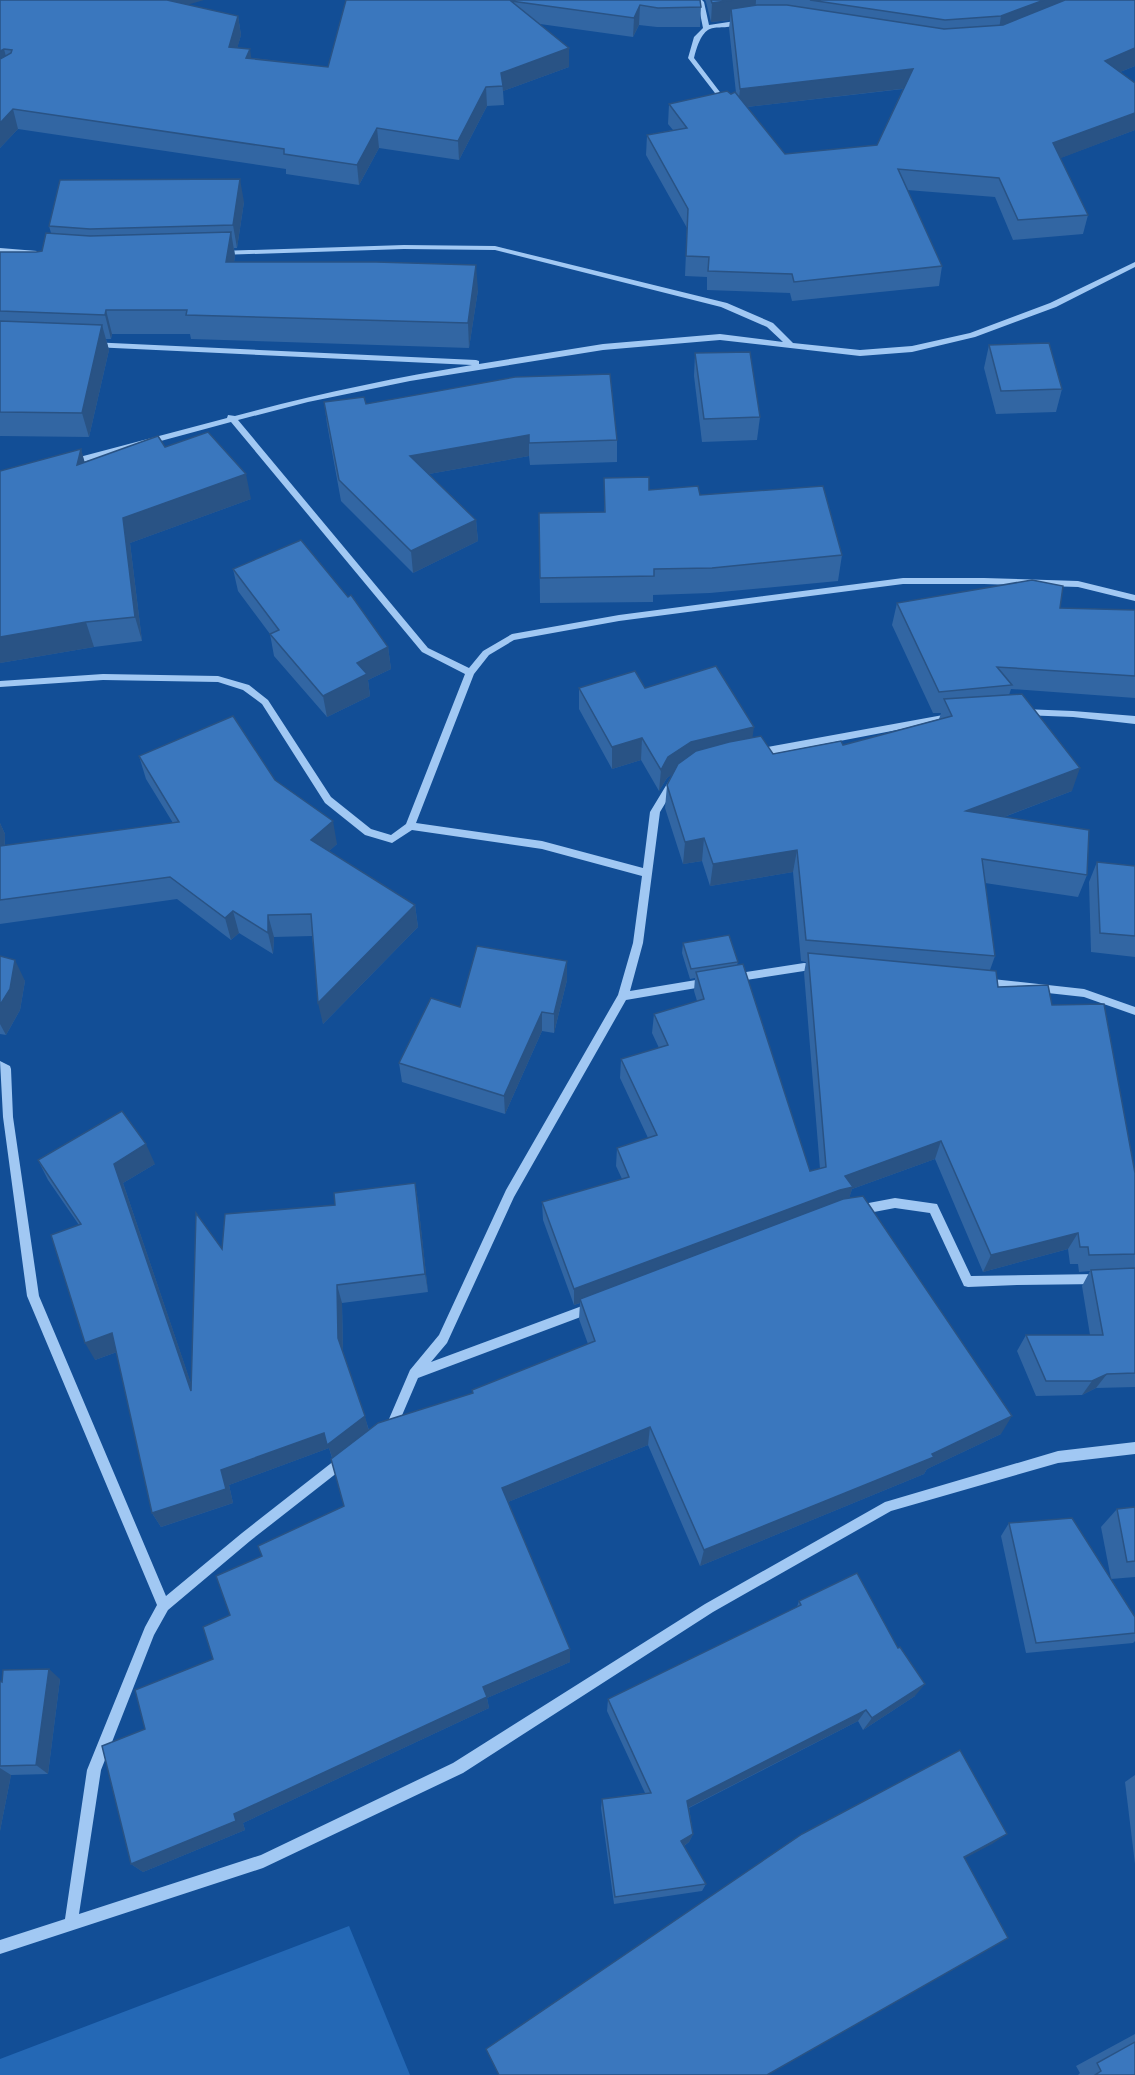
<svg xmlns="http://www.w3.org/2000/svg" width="1135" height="2075" viewBox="0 0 1135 2075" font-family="Roboto,sans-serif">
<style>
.green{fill:#2468b5}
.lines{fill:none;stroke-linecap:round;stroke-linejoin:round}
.minor{fill:#a1c8f3;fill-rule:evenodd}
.wall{fill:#3266a3;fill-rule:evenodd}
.shaded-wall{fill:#295385}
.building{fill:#3a77be;stroke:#295385;stroke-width:1.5}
</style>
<rect width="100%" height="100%" fill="#124e96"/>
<polygon class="green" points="349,1926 410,2075 0,2075 0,2059"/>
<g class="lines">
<g class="minor">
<path d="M695,0h7l2,2 5,23 33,-5 3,2c-28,14 -39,-10 -51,36l35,46v2h-4l-37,-48 6,-21 9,-9 -5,-25z"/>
<path d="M404,245l91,1 232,57 46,20 20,20 67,7 52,-4 58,-13 80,-30 85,-41v5l-79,40 -81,30 -63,15 -52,4 -140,-16 -117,10 -193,31 -102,21 -70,18 190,228 41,20 14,-17 29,-17 107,-19 284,-37h81l94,3 57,14v6l-57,-14 -94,-3h-81l-284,37 -105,19 -25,15 -15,19 -58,149 126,18 101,27 7,-56 20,-33h6l2,3 -18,30 -17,131 -13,48 78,-13 4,1 1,3 -1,3 -4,1 -82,14 -112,197 -67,146 -16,19 159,-59 4,1 2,4 -2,4 -176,66 -21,49 -10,7 -4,-2 -2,-4 2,-4 6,-5 21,-49 29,-35 67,-145 112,-195 15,-52 9,-67 -100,-27 -130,-19 -20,13 -27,-8 -40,-32 -63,-99 -19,-14 -25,-8 -115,-2 -103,7v-6l103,-7 115,2 31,9 19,15 63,97 40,32 20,6 15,-11 59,-150 -43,-22 -191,-230 -159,43 -4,-3 4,-3 155,-41 1,-3 7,1c78,-21 157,-38 237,-51l-379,-18 -4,-3 1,-2 386,18 3,1v3l124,-20 117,-10 63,8 -16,-15 -46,-20 -226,-57 -91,-1 -184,6 -4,-2 4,-2z"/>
<polygon points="0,248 37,251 41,253 37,255 0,252"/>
<polygon points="1023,709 1073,711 1135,716 1135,724 1073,717 1023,715 1018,712"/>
<polygon points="954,713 959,716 954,719 757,757 752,753 757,749"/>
<polygon points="804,963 822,965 823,968 822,971 804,971 733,982 729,981 728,978 729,975 733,974"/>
<polygon points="983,978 1084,989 1135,1007 1135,1015 1084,997 983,986 979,985 978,982 979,979"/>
<polygon points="0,1061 10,1066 11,1069 13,1117 39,1296 166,1596 242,1533 339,1457 343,1455 347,1457 349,1461 347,1465 250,1541 168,1610 154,1635 101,1770 79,1914 261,1855 453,1763 705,1604 885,1502 1058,1451 1135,1442 1135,1454 1058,1463 891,1511 713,1612 463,1773 263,1868 0,1954 0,1940 65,1919 87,1770 145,1627 157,1605 27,1296 3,1117"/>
<polygon points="895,1198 937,1204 971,1276 1099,1274 1103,1275 1105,1279 1103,1283 1099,1284 1017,1285 968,1287 964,1286 930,1213 895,1208 858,1215 854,1214 852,1210 854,1206 858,1205"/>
</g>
</g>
<g class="wall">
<polygon points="0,0 188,5 238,16 241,35 237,48 251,58 328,67 346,0 700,0 701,7 700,27 657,27 639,25 633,37 540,24 569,67 503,91 504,105 487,106 459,160 379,148 359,185 286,174 286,169 18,129 0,148"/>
<path d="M705,0h430v66l-15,6 15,11v47l-75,28 28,57 -5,19 -70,6 -18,-43 -88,-7 35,76 -3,20 -147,15 -2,-8 -83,-3v-13l-22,-1 2,-48 -41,-73 1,-20 26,-5 -5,-6 1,-20 62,-10 5,-1 -7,-65 1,-8 -19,2 -5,-20zM903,89l-26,56 -92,9 -38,-47z"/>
<polygon points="244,202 237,248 234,248 235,256 234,262 478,290 469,348 191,339 190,334 112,334 111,339 106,339 109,350 89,437 0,436 0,252 36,252 42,251 51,233 49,226"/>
<polygon points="989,345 1062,389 1056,412 996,414 984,368"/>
<polygon points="695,353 760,417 757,440 702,442 694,376"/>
<polygon points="324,402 366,404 617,440 617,462 530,465 529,456 429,474 476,520 478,541 413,573 341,501 327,424"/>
<polygon points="165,447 251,499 130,543 142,641 94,647 0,663 0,471 81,449 84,462"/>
<polygon points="604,478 649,490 700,495 842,555 838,581 710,593 653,595 653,602 540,603 539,513 604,512"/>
<polygon points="233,569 388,647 391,669 368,680 370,696 327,717 274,656 270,634 238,591"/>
<polygon points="897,603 1135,610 1135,698 1011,689 1009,695 1072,791 1004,817 1087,875 1078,897 985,883 995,956 990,970 998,987 1052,1005 1135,1173 1135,1387 1096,1388 1082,1395 1036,1396 1017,1351 1026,1335 1090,1335 1082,1286 1090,1271 1079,1272 1078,1264 1070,1264 1068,1249 983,1272 935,1159 852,1189 849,1198 1001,1434 927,1469 924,1474 700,1566 648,1445 508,1502 570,1649 570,1662 487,1698 489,1708 243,1823 245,1830 143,1872 131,1864 145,1729 213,1659 230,1615 262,1556 344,1506 332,1458 329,1448 229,1485 233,1503 161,1527 152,1513 117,1352 95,1360 79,1225 48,1180 38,1160 155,1164 123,1183 191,1384 222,1249 335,1205 415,1183 418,1202 428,1292 342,1303 343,1352 369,1430 472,1394 472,1390 588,1344 579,1319 580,1303 574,1305 543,1220 542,1202 622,1179 616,1166 617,1148 648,1138 620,1078 621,1059 659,1048 652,1033 654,1014 697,1001 694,991 695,978 690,979 682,953 683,943 738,962 737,965 810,1171 820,1169 804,973 806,962 801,961 793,872 710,886 702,861 683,864 665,808 667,785 672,774 667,778 659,791 641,760 612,769 579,709 579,688 645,688 752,737 773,754 843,745 939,719 941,713 933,713 892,625"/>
<polygon points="139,756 275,780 337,844 329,851 415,905 418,927 323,1024 312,936 274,937 273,954 239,933 231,940 177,899 0,924 0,823 5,834 5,846 173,823 146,779"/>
<polygon points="1097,862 1135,866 1135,957 1091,952 1089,882"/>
<polygon points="0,956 25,981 20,1010 6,1035 0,1034"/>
<polygon points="567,980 554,1033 542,1031 505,1114 402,1082 399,1063"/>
<polygon points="1135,1507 1135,1577 1111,1579 1101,1527 1117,1509"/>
<polygon points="1009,1523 1135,1617 1135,1641 1133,1643 1026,1653 1001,1536"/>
<polygon points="799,1601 915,1696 863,1730 858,1721 689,1808 693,1834 689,1842 684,1846 706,1884 702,1891 614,1904 601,1808 602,1799 645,1793 607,1711 608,1699 797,1607"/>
<polygon points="60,1679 48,1774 11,1775 0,1831 0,1681"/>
<polygon points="1135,1775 1135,1864 1125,1782"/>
<polygon points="1135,2034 1135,2075 1078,2075 1080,2073 1076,2066"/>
</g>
<g class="shaded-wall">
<polygon points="151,0 204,0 153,15"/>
<polygon points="733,0 756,0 755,16 731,9 730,20 711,22 712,3"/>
<polygon points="1044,0 1070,0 998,36 1001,16"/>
<polygon points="640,5 639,25 633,37 634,18"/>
<polygon points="238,16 241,35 232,67 229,47"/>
<polygon points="569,48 569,67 503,91 501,73"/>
<polygon points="1135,48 1135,66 1100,80 1105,61"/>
<polygon points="4,49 9,68 0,73 0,51"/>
<polygon points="250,49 253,69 246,58"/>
<polygon points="913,69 909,88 738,108 740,89"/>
<polygon points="486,87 487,106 459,160 458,141"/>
<polygon points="13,109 18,129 0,148 0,123"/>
<polygon points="1135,113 1135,130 1048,163 1053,143"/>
<polygon points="377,128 379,148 359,185 357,165"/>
<polygon points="240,179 244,202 237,248 233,225"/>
<polygon points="231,232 235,256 230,286 226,262"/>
<polygon points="476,265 478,290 469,348 468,323"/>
<polygon points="106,310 112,334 111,339 105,315"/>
<polygon points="102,325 109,350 89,437 82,413"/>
<polygon points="529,435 529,456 412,477 410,456"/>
<polygon points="81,449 88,474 77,465"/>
<polygon points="246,474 251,499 130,543 142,641 135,617 123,518"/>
<polygon points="476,520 478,541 413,573 411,551"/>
<polygon points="86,622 94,647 0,663 0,637"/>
<polygon points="388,647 391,669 368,680 370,696 327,717 323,696 357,663"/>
<polygon points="754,727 751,748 689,763 667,778 659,791 661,770 668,757 691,742"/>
<polygon points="642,738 641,760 612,769 612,747"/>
<polygon points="1080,768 1072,791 959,834 966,811"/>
<polygon points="333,821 337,844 316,863 311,840"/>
<polygon points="0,823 5,834 4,870 0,860"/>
<polygon points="704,838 702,861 683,864 685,842"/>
<polygon points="797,850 793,872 710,886 713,864"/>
<polygon points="415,905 418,927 323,1024 318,1003"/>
<polygon points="233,911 239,933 231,940 225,918"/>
<polygon points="268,915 274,937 273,954 268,933"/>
<polygon points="15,960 25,981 20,1010 6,1035 0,1024 0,1005"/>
<polygon points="567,961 567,980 554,1033 554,1014"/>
<polygon points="542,1012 542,1031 505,1114 504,1096"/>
<polygon points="941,1141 935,1159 852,1189 847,1205 580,1299 580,1303 574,1305 574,1289 845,1176"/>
<polygon points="146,1144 155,1164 123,1183 199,1407 191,1391 114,1164"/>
<polygon points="415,1183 418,1202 428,1292 425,1274"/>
<polygon points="1078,1233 1068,1249 983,1272 991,1255"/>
<polygon points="337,1285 342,1303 343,1355 338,1338"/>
<polygon points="112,1333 122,1350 95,1360 85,1343"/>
<polygon points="1107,1374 1096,1388 1082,1395 1092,1381"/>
<polygon points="365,1416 369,1432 333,1460 329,1448 229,1485 233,1503 161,1527 152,1513 221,1470"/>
<polygon points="1012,1416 1001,1434 927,1469 924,1474 700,1566 704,1550 932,1454"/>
<polygon points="650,1427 648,1445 503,1504 502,1488"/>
<polygon points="570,1649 570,1662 487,1698 489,1708 243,1823 245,1830 143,1872 131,1864 234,1814 483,1687"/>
<polygon points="49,1669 60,1679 48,1774 36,1765"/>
<polygon points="925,1684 915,1696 863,1730 872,1718"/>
<polygon points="866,1710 858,1721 684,1810 687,1801"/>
<polygon points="0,1768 11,1775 0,1831"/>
<polygon points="693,1834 689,1842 678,1850 681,1841"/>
<polygon points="1007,1834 992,1844 950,1866 964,1857"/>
</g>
<g class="building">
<polygon points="0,0 167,0 238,16 229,47 250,49 246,58 328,67 346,0 700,0 701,7 658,8 640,5 634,18 511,1 569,48 501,73 503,86 486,87 458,141 377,128 357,165 284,154 284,149 13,109 0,123 0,59 11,53 12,50 4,49 0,51"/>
<polygon points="711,0 733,0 712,3"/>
<polygon points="810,0 1044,0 1001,16 945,20"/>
<polygon points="1065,0 1135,0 1135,48 1105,61 1135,83 1135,113 1053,143 1088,215 1018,220 999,178 898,169 942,266 794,282 792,274 708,271 709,257 686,256 688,209 647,135 687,128 669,104 727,91 731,94 735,92 785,154 877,145 913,69 740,89 731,9 757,5 787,5 944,29 1003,25"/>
<polygon points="240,179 233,225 90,229 49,226 60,180"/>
<polygon points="231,232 226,262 376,262 476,265 468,323 186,315 187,310 106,310 105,315 0,311 0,252 36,252 42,251 46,233 90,236"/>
<polygon points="0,321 102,325 82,413 0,412"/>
<polygon points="1049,343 1062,389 1001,391 989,345"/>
<polygon points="750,352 760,417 704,419 695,353"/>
<polygon points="610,374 617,440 529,443 529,435 410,456 476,520 411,551 339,480 324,402 364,397 366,404 515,377"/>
<polygon points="208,432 246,474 123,518 135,617 86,622 0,637 0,471 81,449 77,465 158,436 165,447"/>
<polygon points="649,477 649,490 698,486 700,495 823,486 842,555 712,568 654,569 654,576 540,578 539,513 605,512 604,478"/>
<polygon points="301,540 348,597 351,595 388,647 357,663 367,674 323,696 270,634 279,630 233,569"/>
<polygon points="1032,580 1063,586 1060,608 1135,610 1135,676 997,667 1012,685 939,692 897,603"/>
<polygon points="716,666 754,727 691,742 668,757 661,770 642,738 612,747 579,688 635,671 645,688"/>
<polygon points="1022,694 1080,768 966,811 1089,830 1087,875 982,859 995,956 806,940 797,850 713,864 704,838 685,842 667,785 678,764 696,751 729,742 761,736 773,754 841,741 843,745 952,716 944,699"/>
<polygon points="233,716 275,780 333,821 311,840 415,905 318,1003 311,914 268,915 268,933 233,911 225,918 170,877 0,900 0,846 179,822 139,756"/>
<polygon points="1097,862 1135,866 1135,936 1100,933"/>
<polygon points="729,935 738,962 691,969 683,943"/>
<polygon points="477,946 567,961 554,1014 542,1012 504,1096 399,1063 431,998 460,1007"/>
<polygon points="808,953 996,971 998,987 1048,985 1052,1005 1104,1004 1135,1173 1135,1254 1089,1255 1088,1247 1080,1247 1078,1233 991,1255 941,1141 845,1176 853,1187 840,1190 574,1289 542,1202 629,1177 617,1148 657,1135 621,1059 668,1045 654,1014 704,999 696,972 743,964 810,1171 826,1167"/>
<polygon points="0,956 15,960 10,989 0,1005"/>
<polygon points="122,1111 146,1144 114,1164 191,1391 196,1213 222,1249 225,1214 335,1205 334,1193 415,1183 425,1274 337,1285 338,1338 365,1416 327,1445 324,1433 221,1470 226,1489 152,1513 112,1333 85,1343 51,1235 81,1224 38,1160"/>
<polygon points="863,1196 1012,1416 932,1454 934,1457 704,1550 650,1427 502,1488 570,1649 483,1687 487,1697 234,1814 236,1821 131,1864 102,1746 145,1729 135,1690 213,1659 203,1627 230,1615 216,1576 262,1556 258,1546 344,1506 331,1459 378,1423 473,1393 472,1390 595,1341 580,1299 843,1199"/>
<polygon points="1135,1268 1135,1373 1107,1374 1092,1381 1046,1381 1026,1335 1103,1335 1091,1270"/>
<polygon points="1135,1507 1135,1561 1127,1562 1117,1509"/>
<polygon points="1072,1518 1135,1617 1135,1633 1036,1643 1009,1523"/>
<polygon points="857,1573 898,1648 900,1647 925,1684 872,1718 866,1710 687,1801 693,1834 681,1841 706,1884 615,1897 602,1799 651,1793 608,1699 801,1605 799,1601"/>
<polygon points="49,1669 36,1765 0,1766 0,1681 2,1682 3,1670"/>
<polygon points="960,1750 1007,1834 964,1857 1008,1938 767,2075 499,2075 486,2049 802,1834"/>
<polygon points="1135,2042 1135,2075 1095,2075 1101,2071 1097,2063"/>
</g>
</svg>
